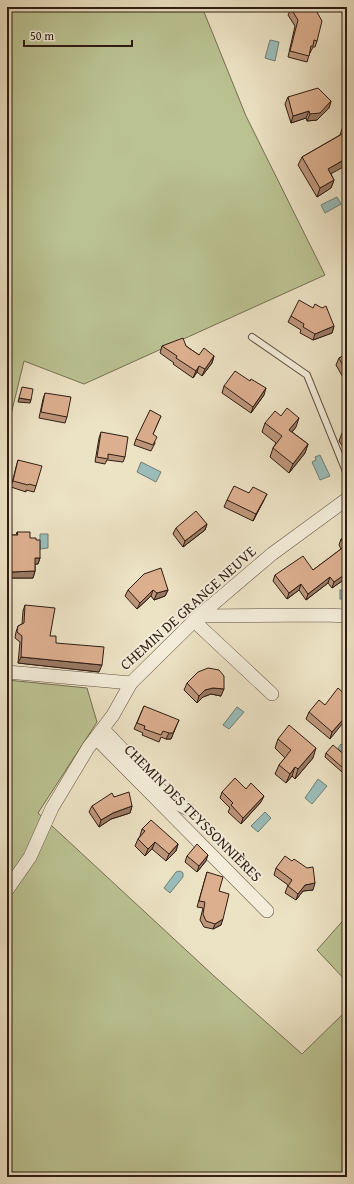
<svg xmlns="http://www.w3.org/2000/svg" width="354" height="1184" viewBox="0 0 354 1184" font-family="'Gentium Book Plus',serif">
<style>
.green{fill:#bbc292;stroke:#756f52}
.water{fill:#9abdba;stroke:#6f7d77}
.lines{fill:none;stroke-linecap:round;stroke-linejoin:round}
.service-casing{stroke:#5e4e3f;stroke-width:8}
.minor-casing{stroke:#5e4e3f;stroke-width:14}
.service{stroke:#f3ecd9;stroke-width:6}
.minor{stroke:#f3ecd9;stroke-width:13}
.wall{fill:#bd967b;stroke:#2f1c13}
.shaded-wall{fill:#9a7a64;stroke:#2f1c13}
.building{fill:#dcaf8f;stroke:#2f1c13}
.labels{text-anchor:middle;stroke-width:4;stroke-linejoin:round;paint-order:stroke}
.street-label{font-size:15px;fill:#2f1c13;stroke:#f3ecd9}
</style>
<rect width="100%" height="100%" fill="#ece2c4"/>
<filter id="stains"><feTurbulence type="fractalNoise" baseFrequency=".005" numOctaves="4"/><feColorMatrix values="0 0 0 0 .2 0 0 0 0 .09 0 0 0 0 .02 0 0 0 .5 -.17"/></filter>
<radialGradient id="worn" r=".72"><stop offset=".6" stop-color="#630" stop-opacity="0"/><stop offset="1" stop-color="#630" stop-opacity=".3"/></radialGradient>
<g class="green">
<polygon points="7,7 202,7 246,116 325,275 84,384 24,361 7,431"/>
<polygon points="7,680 87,688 97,722 38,813 214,976 302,1054 347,1010 347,1177 7,1177"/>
<polygon points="347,916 347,982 317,950"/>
</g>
<g class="water">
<polygon points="270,40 279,42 275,61 265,58"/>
<polygon points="337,197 341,204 325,213 321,205"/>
<polygon points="320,455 330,476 320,480 312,462 316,460 315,457"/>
<polygon points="141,462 161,472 156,482 137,472"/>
<polygon points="40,534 48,534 48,548 40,549"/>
<rect x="340" y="590" width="7" height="9"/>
<polygon points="237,707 244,712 231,727 229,729 223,725"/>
<polygon points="347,742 347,756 338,748 341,744 343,746"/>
<polygon points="318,779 327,786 312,804 305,798"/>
<polygon points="265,812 271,818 258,832 251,826"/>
<polygon points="180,871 183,873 183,877 170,893 164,888 176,872"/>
</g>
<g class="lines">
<g class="service-casing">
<polyline id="service" points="252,337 307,375 347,474"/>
</g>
<g class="minor-casing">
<g id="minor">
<polyline points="346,7 347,8"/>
<polyline points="199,616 326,615 347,616"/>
<polyline points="194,621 272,694"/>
<polyline points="7,672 131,683 199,616 272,554 347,499"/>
<polyline points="103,729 170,800 188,809"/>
<polyline points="96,738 267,911"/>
<polyline points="7,890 30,857 52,808 88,748 113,715 131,683"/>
</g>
</g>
<use href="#service" class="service"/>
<use href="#minor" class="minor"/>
</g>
<g class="wall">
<polygon points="291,9 317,41 315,47 313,47 310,53 310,52 307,62 288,57 295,26 288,15"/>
<polygon points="288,97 331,101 329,108 317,120 307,121 306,118 291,123 285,104"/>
<polygon points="347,126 331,174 334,180 331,188 317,197 298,165 302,157 340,135 342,129"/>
<polygon points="347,279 347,292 344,286"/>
<polygon points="291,316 334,326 332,333 313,340 300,333 301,330 288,322"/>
<polygon points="162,346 186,346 199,355 214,356 212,363 202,376 197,372 193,378 173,364 174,363 160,353"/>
<polygon points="347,354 347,379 345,381 336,365 339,358"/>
<polygon points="224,386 264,395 251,413 222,393"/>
<polygon points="45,393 67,417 65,423 39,418 43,399"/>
<polygon points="161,416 153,434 155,443 151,451 134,445 136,439"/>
<polygon points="347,420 347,427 345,425"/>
<polygon points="265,423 296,427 292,432 308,444 305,453 289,473 270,457 273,448 276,443 262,432"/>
<polygon points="347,430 347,453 339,441 342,433"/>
<polygon points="101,432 125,457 123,462 107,460 105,464 95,462 99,438"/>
<polygon points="18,460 36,486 34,492 26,490 26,492 11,487 16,467"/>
<polygon points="227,500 264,500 253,521 224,507"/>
<polygon points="207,524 205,530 183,547 173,534 176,528"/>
<polygon points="17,532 30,538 40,558 38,564 35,564 35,571 33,578 8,578 8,542 10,535 16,535"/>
<polygon points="347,536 347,585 346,586 342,581 332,588 328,583 306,600 299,590 287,599 273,581 275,575 313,570 341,549 339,545 341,539"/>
<polygon points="128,590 168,590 165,596 154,600 151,596 137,609 125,596"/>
<polygon points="25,605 56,643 99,672 18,663 20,642 15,638 16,632 18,626 22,624 23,611"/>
<polygon points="187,683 221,696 211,694 203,697 197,703 184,690"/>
<polygon points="347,696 330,739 306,719 309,712"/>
<polygon points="144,706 176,726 171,739 166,739 161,737 159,742 142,735 143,733 134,729"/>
<polygon points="278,739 313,758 295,779 292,776 286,783 275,774 279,765 285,758 275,748"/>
<polygon points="326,753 347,766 342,772 325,757"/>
<polygon points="246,789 261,802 241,824 228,812 230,808 220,798 222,792"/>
<polygon points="114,797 132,806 130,813 111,819 99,827 89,812 92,806"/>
<polygon points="142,829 178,844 176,851 166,861 152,849 145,856 135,846 138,839 140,836"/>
<polygon points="187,856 206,861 197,872 185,862"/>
<polygon points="276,868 313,890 303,891 296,900 285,893 288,885 274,875"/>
<polygon points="207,872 219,891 221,925 213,929 204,927 200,920 203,908 197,907"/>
</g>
<g class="shaded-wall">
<polygon points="331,101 329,108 317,120 307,121 310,114"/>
<polygon points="309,111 306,118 291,123 293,116"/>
<polygon points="347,158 347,165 325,177 328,169"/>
<polygon points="334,180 331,188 317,197 320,188"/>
<polygon points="334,326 332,333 313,340 315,334"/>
<polygon points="214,356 212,363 202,376 205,369"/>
<polygon points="199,366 197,372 193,378 196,371"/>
<polygon points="347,374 347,379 345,381"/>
<polygon points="266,388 264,395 251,413 253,407"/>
<polygon points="19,398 31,400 30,403 18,402"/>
<polygon points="299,418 296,427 286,439 289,430"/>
<polygon points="308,444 305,453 289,473 293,464"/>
<polygon points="267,494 264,500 253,521 256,514"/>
<polygon points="207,524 205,530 183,547 185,541"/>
<polygon points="35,558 40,558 38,564 33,564"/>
<polygon points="35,571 33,578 8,578 11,572"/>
<polygon points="344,575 342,581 332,588 334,582"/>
<polygon points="330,577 328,583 306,600 308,594"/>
<polygon points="301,584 299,590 287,599 289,593"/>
<polygon points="153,590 151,596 137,609 140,603"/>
<polygon points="168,590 165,596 154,600 157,593"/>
<polygon points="21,657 102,665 99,672 18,663"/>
<polygon points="213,688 224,689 221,696 211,694 203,697 197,703 199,696 205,690"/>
<polygon points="347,715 347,718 330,739 332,732"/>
<polygon points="179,720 171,739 166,739 169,733"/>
<polygon points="316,748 313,758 295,779 298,769"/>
<polygon points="347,764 347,766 342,772 343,768"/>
<polygon points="295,767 292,776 286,783 290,774"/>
<polygon points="264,796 261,802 241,824 243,818"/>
<polygon points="132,806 130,813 111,819 99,827 101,820 113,813"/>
<polygon points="155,842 152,849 145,856 148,849"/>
<polygon points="178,844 176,851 166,861 169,854"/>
<polygon points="208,855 206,861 197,872 199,866"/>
<polygon points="315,883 313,890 303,891 296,900 298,894 305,885"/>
<polygon points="223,919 221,925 213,929 215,924"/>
</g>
<g class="building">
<polygon points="295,7 314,7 322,21 317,41 314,40 313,46 311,46 309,56 290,51 298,20 291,9"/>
<polygon points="318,88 331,101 320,113 310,114 309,111 293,116 288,97"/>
<polygon points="347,126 347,158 328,169 334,180 320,188 302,157 344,133 342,129"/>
<polygon points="299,300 313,308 315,304 322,308 326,306 334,326 315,334 303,327 304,324 291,316"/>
<polygon points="183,338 186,346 199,355 204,348 214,356 205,369 199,366 196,371 176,358 177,356 162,346"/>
<polygon points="347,354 347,374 339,358"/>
<polygon points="235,371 250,381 251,379 266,388 253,407 224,386"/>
<polygon points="22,387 33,389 31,400 19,398"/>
<polygon points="45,393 71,397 67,417 41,412"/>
<polygon points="287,408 299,418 289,430 308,444 293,464 273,448 282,436 265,423 275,411 281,416"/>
<polygon points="150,410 161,416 153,434 157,437 153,445 136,439"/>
<polygon points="347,430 347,442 342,433"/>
<polygon points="101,432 128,437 125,457 108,454 108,459 97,457"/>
<polygon points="18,460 42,466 36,486 29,484 28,485 13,481"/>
<polygon points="234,486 249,493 253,487 267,494 256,514 227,500"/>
<polygon points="196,511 207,524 185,541 176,528"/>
<polygon points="17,532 30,532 30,538 36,538 36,540 40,540 40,558 35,558 35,571 11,572 10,535 18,535"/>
<polygon points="347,536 347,578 344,575 334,582 330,577 308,594 301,584 289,593 275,575 303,556 313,570 345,546 341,539"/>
<polygon points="161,568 168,590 157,593 153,590 140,603 128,590 144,574"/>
<polygon points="25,605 55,608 50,636 56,636 56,643 104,647 102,665 21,657 22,636 17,632 18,626 24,623"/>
<polygon points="208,668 219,670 224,676 224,689 213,688 205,690 199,696 187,683 198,672"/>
<polygon points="338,688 347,696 347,715 332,732 309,712 319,700 325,705"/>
<polygon points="144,706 179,720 173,733 169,733 163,731 161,735 144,729 145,726 137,723"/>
<polygon points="289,725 316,748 298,769 295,767 290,774 279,765 291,750 278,739"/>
<polygon points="333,745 347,757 347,764 343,768 326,753"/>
<polygon points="235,778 246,789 251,783 264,796 243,818 231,805 233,803 222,792"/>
<polygon points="129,792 132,806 113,813 101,820 92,806 112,793 114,797"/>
<polygon points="151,820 178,844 169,854 155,842 148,849 138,839 145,831 142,829"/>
<polygon points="197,844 208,855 199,866 187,856"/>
<polygon points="285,856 292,861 294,859 307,868 313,867 315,883 305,885 298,894 288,886 292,880 276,868"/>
<polygon points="207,872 223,877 219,891 229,894 223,919 215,924 206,921 203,914 205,902 199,901"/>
</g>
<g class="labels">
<g class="street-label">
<text transform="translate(188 608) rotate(-42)" y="5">CHEMIN DE GRANGE NEUVE</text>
<text transform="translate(193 813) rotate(45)" y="5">CHEMIN DES TEYSSONNIÈRES</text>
</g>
</g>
<rect width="354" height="1184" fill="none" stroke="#ece2c4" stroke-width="24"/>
<rect x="8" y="8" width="338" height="1168" fill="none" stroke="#2f1c13" stroke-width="2"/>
<rect x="12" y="12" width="330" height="1160" fill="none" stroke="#2f1c13"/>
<path d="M24 40v6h108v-6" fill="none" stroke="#2f1c13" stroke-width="2"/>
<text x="30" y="40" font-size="12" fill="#2f1c13" stroke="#f3ecd9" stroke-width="3" paint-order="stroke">50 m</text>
<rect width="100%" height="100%" filter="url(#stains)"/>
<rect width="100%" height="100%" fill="url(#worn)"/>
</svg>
